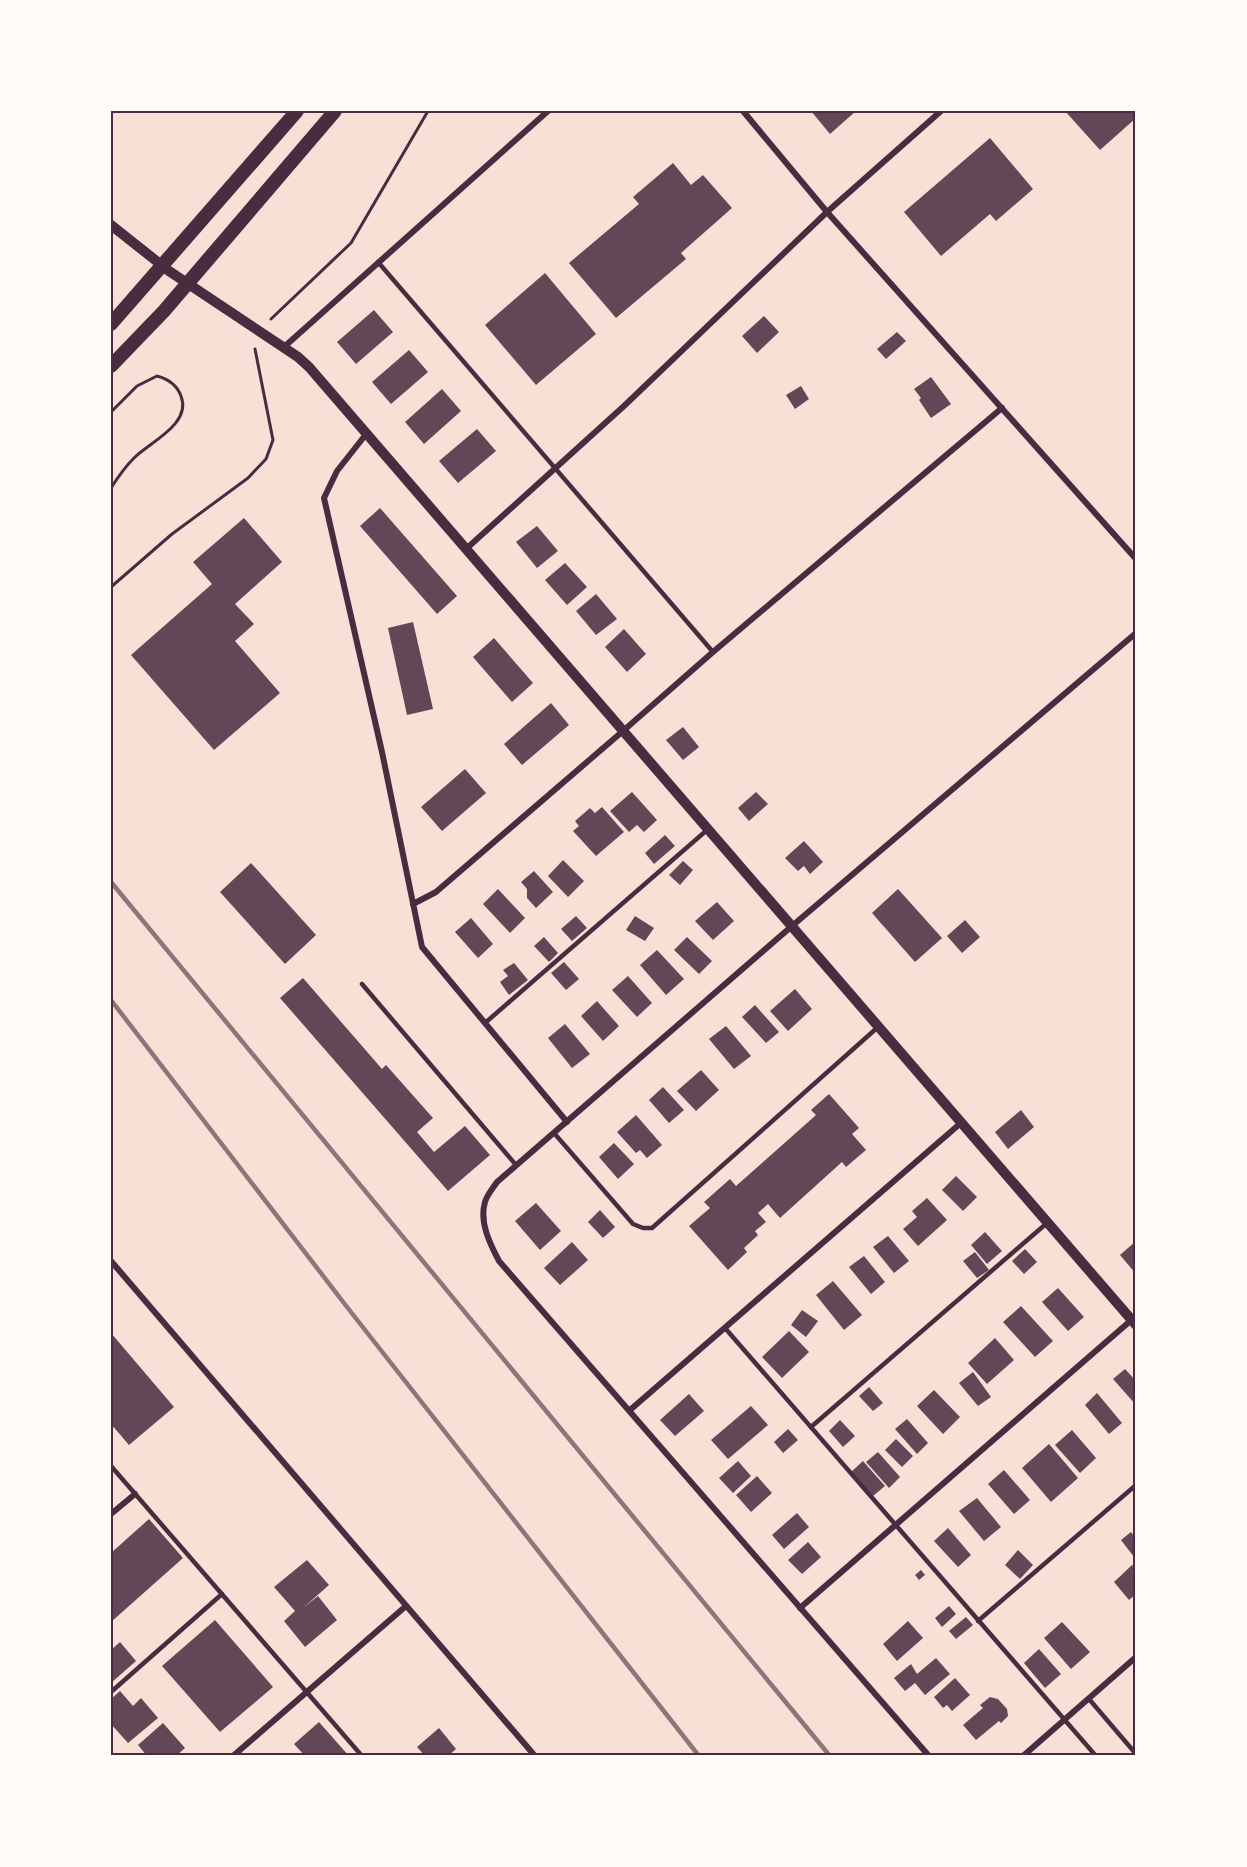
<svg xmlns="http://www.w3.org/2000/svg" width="1247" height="1867" viewBox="0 0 1247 1867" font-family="Spectral,serif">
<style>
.building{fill:#644757}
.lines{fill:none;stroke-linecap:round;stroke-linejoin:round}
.path{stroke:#4a2c40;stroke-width:3}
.service{stroke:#4a2c40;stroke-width:4.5}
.minor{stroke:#4a2c40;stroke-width:6}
.tertiary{stroke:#4a2c40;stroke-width:10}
.primary{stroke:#4a2c40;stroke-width:14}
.rail{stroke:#8f747c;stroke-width:4.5}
.neatline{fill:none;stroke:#4a2c40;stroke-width:2}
</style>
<rect width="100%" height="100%" fill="#f7e1d7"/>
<g class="building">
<polygon points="811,111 856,111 830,134"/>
<polygon points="1065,111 1136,111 1136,118 1100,150"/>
<polygon points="990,138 1033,189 996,221 990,214 941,256 904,212"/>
<polygon points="673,163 691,185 703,175 732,208 681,253 686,259 616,318 569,263 639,204 633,197"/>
<polygon points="545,273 596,334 536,385 485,325"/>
<polygon points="374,310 393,332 356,364 337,342"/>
<polygon points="764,316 779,332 757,353 742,336"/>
<polygon points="897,332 906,341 886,359 877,349"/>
<polygon points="409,350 428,372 391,404 372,382"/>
<polygon points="931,377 951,404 931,418 919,400 921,398 914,389"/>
<polygon points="801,386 809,399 795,409 786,395"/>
<polygon points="442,389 461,411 424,444 405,422"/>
<polygon points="477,429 496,451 458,483 439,461"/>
<polygon points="380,508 457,596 437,614 360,526"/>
<polygon points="244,518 282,562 235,604 254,624 235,641 280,693 214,750 131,655 212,584 193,562"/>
<polygon points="537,526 558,551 537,568 516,542"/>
<polygon points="565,563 587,587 567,605 545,580"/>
<polygon points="596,594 617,619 596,635 576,611"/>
<polygon points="413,622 433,709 407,715 388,628"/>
<polygon points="624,629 646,654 627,672 605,647"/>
<polygon points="494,638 533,683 512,702 473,657"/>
<polygon points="551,703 569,725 522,765 504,744"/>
<polygon points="683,727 699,747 683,760 666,740"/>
<polygon points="465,769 486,793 442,831 421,807"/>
<polygon points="632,792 657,820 644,832 637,825 629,832 610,811"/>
<polygon points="756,792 768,804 749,821 738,808"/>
<polygon points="602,807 624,832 596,856 573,831 579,826 575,821 590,808 595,813"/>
<polygon points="665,835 675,846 654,864 645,853"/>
<polygon points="804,841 823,862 810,874 804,866 798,871 785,858"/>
<polygon points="563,860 584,881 568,897 548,876"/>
<polygon points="683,861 693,870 680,885 669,875"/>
<polygon points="251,863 316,935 285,964 220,892"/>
<polygon points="534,871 553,892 536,908 527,898 527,889 521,882"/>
<polygon points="498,889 525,918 510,933 483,904"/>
<polygon points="898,889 942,938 915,962 872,913"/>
<polygon points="717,902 734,921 713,940 695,921"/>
<polygon points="576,916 587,928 572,941 561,929"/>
<polygon points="635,916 654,928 645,941 626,930"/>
<polygon points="471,918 493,944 478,958 455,932"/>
<polygon points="965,920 980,937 962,953 947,936"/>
<polygon points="544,937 558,953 549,962 534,946"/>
<polygon points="687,937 712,961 699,974 674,950"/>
<polygon points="657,950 684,979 666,995 640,965"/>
<polygon points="564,962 579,979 566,990 551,973"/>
<polygon points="514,963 528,980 509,995 500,982 508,976 503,970"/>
<polygon points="628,976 652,1003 637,1017 612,990"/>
<polygon points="303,978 382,1069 386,1065 433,1118 417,1132 434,1152 465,1126 490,1155 448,1191 280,998"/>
<polygon points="795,989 812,1009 788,1031 770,1011"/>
<polygon points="597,1001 619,1026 603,1041 581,1016"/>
<polygon points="755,1005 779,1032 766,1043 742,1017"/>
<polygon points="565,1024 590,1054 572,1068 548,1038"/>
<polygon points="726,1026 751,1056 734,1069 709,1039"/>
<polygon points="701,1070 719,1090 696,1111 677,1091"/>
<polygon points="663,1087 684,1110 669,1123 649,1100"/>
<polygon points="829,1094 859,1128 852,1134 866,1150 846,1167 842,1162 780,1218 768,1204 758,1213 766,1222 755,1231 758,1235 744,1248 747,1252 728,1270 689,1226 710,1208 704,1202 730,1179 736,1186 816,1115 811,1110"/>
<polygon points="1021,1110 1034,1127 1008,1149 995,1132"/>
<polygon points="636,1115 662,1145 647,1158 640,1150 636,1153 617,1132"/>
<polygon points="614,1143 634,1164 618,1179 599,1157"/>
<polygon points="956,1176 977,1197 963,1211 942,1190"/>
<polygon points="927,1198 947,1220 918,1246 903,1229 917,1217 912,1211"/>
<polygon points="536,1203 561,1231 540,1250 515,1221"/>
<polygon points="600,1210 615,1227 603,1238 588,1222"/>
<polygon points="985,1232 1002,1251 987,1264 971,1245"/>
<polygon points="888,1236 909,1261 894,1273 873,1247"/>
<polygon points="1136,1241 1136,1274 1120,1255"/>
<polygon points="572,1242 588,1260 560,1285 544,1268"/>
<polygon points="1025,1249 1037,1262 1024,1274 1012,1261"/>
<polygon points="975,1252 989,1270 977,1278 963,1261"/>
<polygon points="864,1256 885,1282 871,1294 849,1267"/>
<polygon points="833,1281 862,1315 844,1330 816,1295"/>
<polygon points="1058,1288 1084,1317 1068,1331 1042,1302"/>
<polygon points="1021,1306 1053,1341 1035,1357 1003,1322"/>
<polygon points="802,1310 818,1321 806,1337 791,1325"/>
<polygon points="789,1331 809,1352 782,1378 762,1357"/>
<polygon points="111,1333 174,1407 129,1445 111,1424"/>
<polygon points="995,1338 1014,1360 987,1384 968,1363"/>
<polygon points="1125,1369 1136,1381 1136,1405 1113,1379"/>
<polygon points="973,1372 991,1397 978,1406 959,1383"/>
<polygon points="869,1387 883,1403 873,1411 859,1396"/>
<polygon points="934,1390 960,1417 943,1434 917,1406"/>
<polygon points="1097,1393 1122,1423 1109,1434 1085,1405"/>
<polygon points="689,1394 704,1411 675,1436 660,1420"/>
<polygon points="751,1406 768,1425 728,1459 711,1440"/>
<polygon points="907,1419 928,1443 917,1454 895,1429"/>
<polygon points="840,1420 855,1436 843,1447 829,1431"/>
<polygon points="788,1429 798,1440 783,1453 774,1442"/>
<polygon points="1072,1430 1096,1458 1080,1473 1055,1445"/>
<polygon points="896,1439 913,1456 902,1467 885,1450"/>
<polygon points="1049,1444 1078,1478 1051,1502 1022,1468"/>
<polygon points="878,1452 900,1477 889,1488 866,1462"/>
<polygon points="738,1461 751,1476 733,1493 719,1478"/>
<polygon points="863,1461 885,1486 873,1496 851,1472"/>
<polygon points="1004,1470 1030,1500 1014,1514 988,1484"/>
<polygon points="757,1476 772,1493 751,1512 736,1495"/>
<polygon points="977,1498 1001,1527 984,1541 959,1511"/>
<polygon points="797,1513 809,1527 784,1549 772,1535"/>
<polygon points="149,1519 183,1558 111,1622 111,1553"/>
<polygon points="948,1528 971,1555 958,1567 934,1541"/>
<polygon points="1131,1532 1136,1538 1136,1555 1134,1557 1121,1540"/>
<polygon points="808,1542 821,1557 802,1574 788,1560"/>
<polygon points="1018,1550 1033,1565 1020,1579 1005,1565"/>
<polygon points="307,1560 329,1585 303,1608 318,1596 337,1620 305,1647 284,1621 295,1611 274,1587"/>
<polygon points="1132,1565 1136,1569 1136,1594 1129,1600 1114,1582"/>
<polygon points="921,1570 925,1575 919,1580 915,1575"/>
<polygon points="949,1606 956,1614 942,1627 935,1618"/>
<polygon points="966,1617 973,1625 956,1639 949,1631"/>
<polygon points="215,1620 273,1687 220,1732 162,1666"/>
<polygon points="908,1621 923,1638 897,1661 883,1644"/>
<polygon points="1062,1622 1090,1652 1071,1669 1044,1638"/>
<polygon points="120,1642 136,1661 111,1683 111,1650"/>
<polygon points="1039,1649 1061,1674 1045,1688 1024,1663"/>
<polygon points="936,1658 950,1674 925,1695 915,1683 905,1691 894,1678 911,1664 917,1674"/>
<polygon points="955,1678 970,1695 952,1711 947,1705 943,1708 934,1697"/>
<polygon points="120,1691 133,1706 141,1698 158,1718 128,1743 111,1724 111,1699"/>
<polygon points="990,1697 998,1699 1007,1709 1008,1716 1001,1723 999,1721 976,1740 963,1725 983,1708 980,1705"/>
<polygon points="319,1722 349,1756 305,1756 294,1744"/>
<polygon points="163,1723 185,1748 176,1756 147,1756 138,1745"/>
<polygon points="439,1728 456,1749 448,1756 425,1756 417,1747"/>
</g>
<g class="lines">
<g class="path">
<polyline points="271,319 351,243 428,111"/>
<path d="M111,412l26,-26 20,-10c11,3 20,9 24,20 11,28 -31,46 -47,62 -9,9 -16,19 -23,30"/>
<polyline points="111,587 172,534 248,478 266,459 273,440 255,349"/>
</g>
<g class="service">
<polyline points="378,262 713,652"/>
<polyline points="362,984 516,1165"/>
<polyline points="485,1023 707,830"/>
<polyline points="554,1133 633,1224 643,1228 652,1228 878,1027"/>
<polyline points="725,1328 1096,1756"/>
<polyline points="811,1427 1047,1223"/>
<polyline points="111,1466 362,1756"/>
<polyline points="978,1621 1136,1485"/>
<polyline points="111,1692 222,1594"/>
<polyline points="1089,1699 1136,1754"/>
</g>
<g class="minor">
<polyline points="743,111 827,212 1136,559"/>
<polyline points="284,347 548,111"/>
<polyline points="367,433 337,471 324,498 382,752 422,947 567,1122"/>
<polyline points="466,549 624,406 827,212 941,111"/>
<polyline points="413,904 436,892 623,731 713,652 1002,408"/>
<polyline points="111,1261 535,1756"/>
<polyline points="630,1410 962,1122"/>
<polyline points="111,1514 135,1494"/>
<polyline points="800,1608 1136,1316"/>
<polyline points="233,1756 406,1606"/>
<path d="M929,1756l-430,-495c-9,-17 -20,-39 -14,-59 2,-7 8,-14 12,-20l295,-256 344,-293"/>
<polyline points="1023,1756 1136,1657"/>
</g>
<polyline class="tertiary" points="111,225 169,271 298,357 309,367 1136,1325"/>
<g class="primary">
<polyline points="111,324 297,111"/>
<polyline points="111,366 164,311 335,111"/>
</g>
<g class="rail">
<polyline points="111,882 830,1756"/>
<polyline points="111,1000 347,1307 699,1756"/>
</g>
</g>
<rect width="1247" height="1867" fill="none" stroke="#fffaf5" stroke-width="225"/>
<rect x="112" y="112" width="1022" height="1642" class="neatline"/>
</svg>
